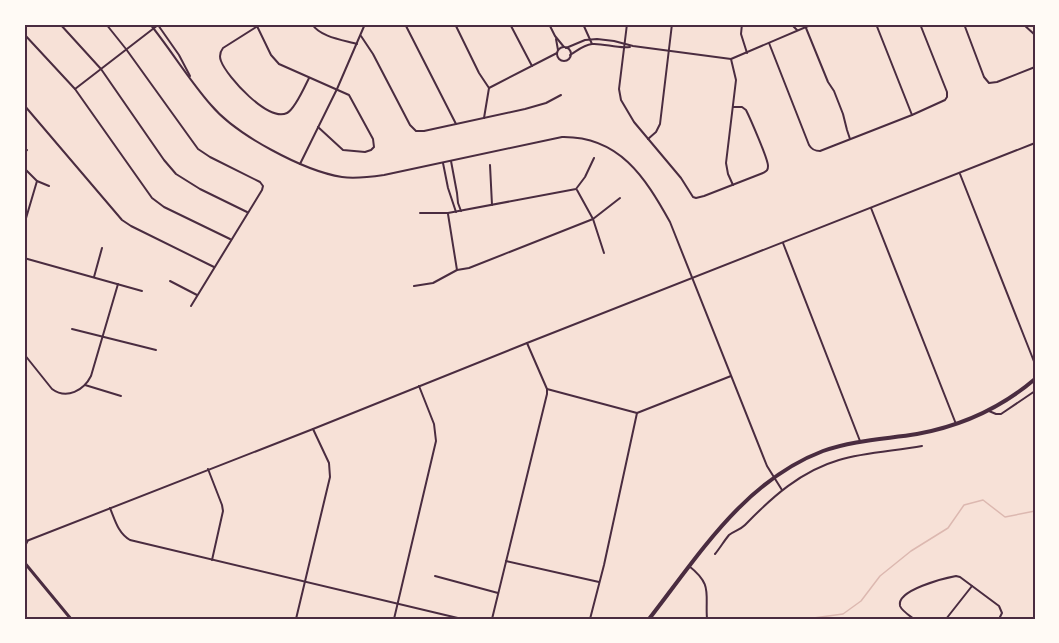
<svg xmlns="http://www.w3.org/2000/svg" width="1059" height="643" viewBox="0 0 1059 643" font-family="'Crimson Pro',serif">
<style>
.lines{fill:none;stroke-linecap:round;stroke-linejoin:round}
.stream{stroke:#dcb8b0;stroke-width:1.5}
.minor{stroke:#4a2c40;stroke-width:2}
.tertiary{stroke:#4a2c40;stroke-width:3}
.secondary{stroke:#4a2c40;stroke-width:4}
.neatline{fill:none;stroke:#4a2c40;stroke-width:2}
</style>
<rect width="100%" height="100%" fill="#f7e1d7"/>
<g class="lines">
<polyline class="stream" points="806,619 843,614 861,601 880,576 911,551 948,528 964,505 983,500 1005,517 1035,511"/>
<g class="minor">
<polyline points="60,24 101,69 164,160 176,174 200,189 247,212"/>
<polyline points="106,24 126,49 198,149 210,157 260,182 263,186 262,190 191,306"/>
<path d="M150,24c21,26 39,56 61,81 25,30 93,66 131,72 14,2 28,0 42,-2l178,-38c57,-1 83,40 108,85l97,244 15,24"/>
<polyline points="256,24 271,55 279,64 349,95 373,139 374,147 371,150 365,152 343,150 318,127"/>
<path d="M261,24l-38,24c-3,4 -4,8 -2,13 6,16 47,61 66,52 8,-4 18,-27 22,-35"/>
<path d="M312,24c8,13 31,16 45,20"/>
<polyline points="405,24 456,124"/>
<polyline points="455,24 479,73 489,88"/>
<polyline points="510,24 532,66"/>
<polyline points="549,24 555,36 564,47"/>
<polyline points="583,24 592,44"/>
<path d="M627,24l-8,65 2,11 13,22 47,56 12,19 3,1 8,-2 59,-23c3,-2 5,-2 5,-7 0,-7 -18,-48 -22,-56l-4,-3h-9"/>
<polyline points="742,24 741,34 747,53"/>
<polyline points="791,24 797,30"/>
<polyline points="876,24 912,115"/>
<polyline points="964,24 984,77 989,83 997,82 1035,67"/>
<polyline points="1023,24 1035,35"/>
<polyline points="158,25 179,55 190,76"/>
<polyline points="806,28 828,82 834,91 843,114 847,130 850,139"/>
<polyline points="24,34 75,89 152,198 164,207 230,239"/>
<polyline points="361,36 373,54 410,125 416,131 424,131 525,109 546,103 561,95"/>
<polyline points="556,39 558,50"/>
<path d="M769,43l40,102c3,5 6,6 11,6l92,-36 33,-15 2,-3v-5l-27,-68"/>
<circle cx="564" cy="54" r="7"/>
<polyline points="566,48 585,40 597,39 614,41 633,46 731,59 813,24"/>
<path d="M570,55c7,-4 13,-10 22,-11 12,-1 25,5 38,3"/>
<polyline points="731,59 736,80 726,163 728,174 733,185"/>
<polyline points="75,89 158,25"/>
<polyline points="24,105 122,220 131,226 214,267"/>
<polyline points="484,118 489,88 557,53"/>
<polyline points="648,139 656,132 660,124 672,24"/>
<polyline points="24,153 27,150"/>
<polyline points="451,161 457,193 458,203 461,211"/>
<polyline points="443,163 448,188 456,212"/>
<polyline points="300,164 337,89 365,24"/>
<polyline points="490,165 492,205"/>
<polyline points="24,168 37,181 49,186"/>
<polyline points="960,174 1035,364"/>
<polyline points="577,190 593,219 604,253"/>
<polyline points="871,208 956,424"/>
<polyline points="420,213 448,213 576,189 585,177 594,158"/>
<polyline points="448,214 457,270"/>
<polyline points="24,225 37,181"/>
<polyline points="783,243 860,441"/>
<polyline points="24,258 142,291"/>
<polyline points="94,277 102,248"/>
<polyline points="170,281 197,295"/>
<polyline points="414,286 433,283 457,270 469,268 593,219 620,198"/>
<polyline points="72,329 156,350"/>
<path d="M24,354l28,35c15,11 32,1 39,-13l27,-92"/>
<polyline points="85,385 121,396"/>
<polyline points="547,389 637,413 731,376"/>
<polyline points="989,411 996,414 1001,414 1035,391"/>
<polyline points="208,469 222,505 223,511 212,560"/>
<path d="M110,508c5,12 8,25 20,32l332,79"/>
<polyline points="24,542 313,429 527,343 1035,143"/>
<path d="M715,554c5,-6 9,-13 14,-19 5,-4 11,-5 16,-10 27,-28 56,-54 94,-65 26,-8 56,-9 83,-14"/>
<polyline points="506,561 599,582"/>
<path d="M689,566c24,19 16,27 18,53"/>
<polyline points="435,576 498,593"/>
<polyline points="296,619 330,477 329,463 313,429"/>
<polyline points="394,619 436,441 434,424 419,386"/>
<polyline points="492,619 547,394 547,389 527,343"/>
<polyline points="590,619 604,565 637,413"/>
<path d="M914,619c-4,-3 -12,-8 -14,-13 -4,-16 45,-28 56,-30l4,1 39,29 3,7 -3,6"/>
<polyline points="946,619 972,586"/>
<polyline points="1034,619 1035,618"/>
</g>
<g class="tertiary">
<polyline points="24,547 27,541"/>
<polyline points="24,562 71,619"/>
</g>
<path class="secondary" d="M649,619c50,-64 95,-138 174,-168 31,-11 63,-12 94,-17 44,-8 84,-26 118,-55"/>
</g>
<rect width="1059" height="643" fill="none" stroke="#fffaf5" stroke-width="51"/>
<rect x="26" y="26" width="1008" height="592" class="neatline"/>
</svg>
